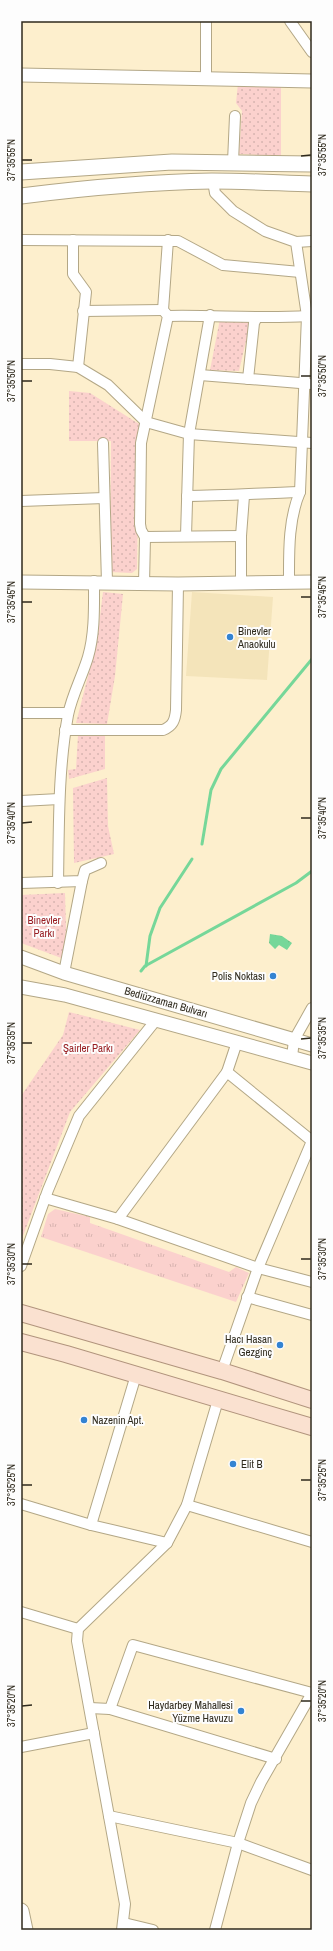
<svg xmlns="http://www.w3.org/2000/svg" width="333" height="1951" viewBox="0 0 333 1951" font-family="'Archivo Narrow',sans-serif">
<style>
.built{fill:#f4e4ba}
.grass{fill:url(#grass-tufts)}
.park{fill:url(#park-dots)}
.water{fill:url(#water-ripples)}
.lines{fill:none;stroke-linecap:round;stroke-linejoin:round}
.stream{stroke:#76d799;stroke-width:3}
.minor-casing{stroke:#b3a786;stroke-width:12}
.tertiary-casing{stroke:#b3a786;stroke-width:15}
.secondary-casing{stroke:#b3a786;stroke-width:17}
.primary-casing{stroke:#b1947d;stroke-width:18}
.minor{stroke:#fff;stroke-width:10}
.tertiary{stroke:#fff;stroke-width:13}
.secondary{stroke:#fff;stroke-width:15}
.primary{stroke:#fae1d0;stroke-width:16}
.ticks{fill:none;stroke:#2f2a1d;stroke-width:1.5}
.poi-dot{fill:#3383d2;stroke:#fdfdfd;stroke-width:1.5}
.labels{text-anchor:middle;stroke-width:4;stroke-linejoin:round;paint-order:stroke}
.poi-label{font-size:11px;fill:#2f2a1d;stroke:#fdfdfd;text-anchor:start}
.park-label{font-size:11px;fill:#981e23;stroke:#fdfdfd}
.street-label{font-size:11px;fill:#2f2a1d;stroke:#fdfdfd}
.neatline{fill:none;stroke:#2f2a1d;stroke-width:1.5}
.ticks-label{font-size:10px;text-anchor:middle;fill:#2f2a1d}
</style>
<defs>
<pattern id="grass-tufts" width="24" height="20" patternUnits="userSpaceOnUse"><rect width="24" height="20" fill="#fbd1cd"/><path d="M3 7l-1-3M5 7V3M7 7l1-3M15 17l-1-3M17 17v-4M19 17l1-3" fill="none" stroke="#d7b4b0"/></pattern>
<pattern id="park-dots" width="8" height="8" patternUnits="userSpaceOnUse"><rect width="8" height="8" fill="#fbd1cd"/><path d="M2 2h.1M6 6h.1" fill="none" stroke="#d7b4b0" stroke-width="1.8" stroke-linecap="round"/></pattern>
<pattern id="water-ripples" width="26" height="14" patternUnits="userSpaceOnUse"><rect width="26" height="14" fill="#76d799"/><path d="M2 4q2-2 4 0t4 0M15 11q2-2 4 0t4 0" fill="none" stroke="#66b983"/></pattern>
</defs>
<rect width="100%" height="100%" fill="#fdefcd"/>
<polygon class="built" points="192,592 273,597 267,680 186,676"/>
<polygon class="grass" points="55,1209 90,1217 90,1223 229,1272 236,1267 249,1273 236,1302 41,1237 48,1214"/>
<g class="park">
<polygon points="238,83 281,83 281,156 239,154 242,111 236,103"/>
<polygon points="220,319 251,319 239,371 210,370"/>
<polygon points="69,391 90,393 139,424 137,569 132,573 110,572 111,441 69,441"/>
<polygon points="103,592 123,594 115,676 107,724 76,723 97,641"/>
<polygon points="78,735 105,735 105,769 69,779 68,770 76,769"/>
<polygon points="107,778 108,826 114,854 74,863 73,788"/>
<polygon points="65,893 66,928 64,959 21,943 21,895"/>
<polygon points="69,1012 140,1030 70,1112 21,1241 21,1096 63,1035"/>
</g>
<polygon class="water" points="270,934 282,936 292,943 287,950 279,945 275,949 269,943"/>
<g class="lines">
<g class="stream">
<polyline points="202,844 211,790 221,769 312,659"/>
<polyline points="146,966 150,936 160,908 192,859"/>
<polyline points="141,971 145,966 296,883 312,871"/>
</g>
<g class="minor-casing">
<g id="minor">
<polyline points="206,21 206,78"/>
<polyline points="290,21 312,52"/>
<polyline points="233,162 235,116"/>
<path d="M213,181l2,12 18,18 32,20 31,11 11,74 -7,176c-12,28 -11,61 -11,90"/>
<polyline points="21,240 178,241 223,265 300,272"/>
<polyline points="73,240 73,274 86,292 78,367"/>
<polyline points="296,242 312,241"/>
<polyline points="83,311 163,310"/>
<path d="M168,316c46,-1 92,3 139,0l5,-2"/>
<polyline points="21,364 50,364 78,367 108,385 146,422 189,434 312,443"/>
<polyline points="200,375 312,384"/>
<polyline points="248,379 254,323 257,317"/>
<polyline points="103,443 107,582"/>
<path d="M187,496c38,0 75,-3 113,-4"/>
<polyline points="21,501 104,498"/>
<polyline points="186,536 189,434 210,315"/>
<polyline points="145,537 241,536"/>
<polyline points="241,583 241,536 244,496"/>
<polyline points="144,584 145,537 141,530 140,524 141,443 168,316 163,310 168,240"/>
<polyline points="21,713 68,713"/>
<path d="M65,730h98c10,-4 12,-10 13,-20l2,-126"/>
<polyline points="21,801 59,799"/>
<polyline points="21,883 82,881 85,870 101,863"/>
<path d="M58,883c1,-56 0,-113 10,-168 4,-20 14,-38 20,-58 7,-24 6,-51 6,-76"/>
<polyline points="64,973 82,881"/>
<polyline points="292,1057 294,1040 312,1008"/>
<polyline points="45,1198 118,1219 258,1268 312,1282"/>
<polyline points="118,1219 227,1072"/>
<polyline points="21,1266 48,1190 79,1116 156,1020"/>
<polyline points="247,1297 312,1315"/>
<polyline points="222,1371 258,1268 312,1141 227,1072 237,1042"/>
<polyline points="21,1504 91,1525 167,1543"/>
<polyline points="187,1505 312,1542"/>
<polyline points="91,1525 136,1375"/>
<polyline points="21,1612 78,1629"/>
<polyline points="90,1708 110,1709 276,1759"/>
<polyline points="110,1709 133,1645 312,1693"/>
<polyline points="21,1747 94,1733"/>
<polyline points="109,1816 238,1843 312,1870"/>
<polyline points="124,1923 153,1930"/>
<polyline points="122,1930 125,1904 77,1641 78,1629 167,1543 187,1505 218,1400"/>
<polyline points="215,1930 238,1843 251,1803 261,1782 312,1693"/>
</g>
</g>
<g class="tertiary-casing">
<g id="tertiary">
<polyline points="21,75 312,81"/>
<polyline points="21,582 178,584 312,582"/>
<polyline points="21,957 64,973 312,1045"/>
<polyline points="21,987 65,995 312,1063"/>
</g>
</g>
<g class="secondary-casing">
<g id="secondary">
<polyline points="21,172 172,162 312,164"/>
<path d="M21,196c63,-8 127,-14 191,-15 33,0 67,2 100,3"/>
<polyline points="21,1911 25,1930"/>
</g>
</g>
<g class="primary-casing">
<g id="primary">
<polyline points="21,1313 222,1371 312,1400"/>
<polyline points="21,1342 66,1354 312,1427"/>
</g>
</g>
<use href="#minor" class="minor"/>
<use href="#tertiary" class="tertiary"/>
<use href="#secondary" class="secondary"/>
<use href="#primary" class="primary"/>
</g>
<path class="ticks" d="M301,156l10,-1M22,160h10M301,376h10M22,381h10M301,597h10M22,602h10M301,818h10M22,823l10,-1M301,1039l10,-1M22,1043h10M301,1259h10M22,1264h10M301,1480h10M22,1485h10M301,1701h10M22,1706l10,-1"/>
<g class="poi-dot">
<circle cx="230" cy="637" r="4"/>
<circle cx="273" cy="976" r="4"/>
<circle cx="280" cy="1345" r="4"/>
<circle cx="84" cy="1420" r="4"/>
<circle cx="233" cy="1464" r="4"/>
<circle cx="241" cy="1711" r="4"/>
</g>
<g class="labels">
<g class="poi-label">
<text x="238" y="635">Binevler<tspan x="238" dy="13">Anaokulu</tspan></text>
<text x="265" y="980" text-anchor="end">Polis Noktası</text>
<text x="272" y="1343" text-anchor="end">Hacı Hasan<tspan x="272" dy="13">Gezginç</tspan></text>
<text x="92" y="1424">Nazenin Apt.</text>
<text x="241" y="1468">Elit B</text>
<text x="233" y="1709" text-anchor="end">Haydarbey Mahallesi<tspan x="233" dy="13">Yüzme Havuzu</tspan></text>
</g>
<g class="park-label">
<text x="44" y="924">Binevler<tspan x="44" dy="13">Parkı</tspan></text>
<text x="88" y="1052">Şairler Parkı</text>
</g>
<g class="street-label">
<text transform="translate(166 1002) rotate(16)" y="4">Bediüzzaman Bulvarı</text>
</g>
</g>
<rect width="333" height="1951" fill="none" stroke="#fdfdfd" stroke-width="44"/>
<rect x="22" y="22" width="289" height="1907" class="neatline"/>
<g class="ticks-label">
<text transform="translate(322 155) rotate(-90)" y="4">37°35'55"N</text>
<text transform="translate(11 160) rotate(-90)" y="4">37°35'55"N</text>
<text transform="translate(322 376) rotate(-90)" y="4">37°35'50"N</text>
<text transform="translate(11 381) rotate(-90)" y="4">37°35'50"N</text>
<text transform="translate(322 597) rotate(-90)" y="4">37°35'45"N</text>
<text transform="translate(11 602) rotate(-90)" y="4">37°35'45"N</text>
<text transform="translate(322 818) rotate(-90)" y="4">37°35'40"N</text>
<text transform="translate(11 823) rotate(-90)" y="4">37°35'40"N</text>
<text transform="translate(322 1038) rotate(-90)" y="4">37°35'35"N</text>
<text transform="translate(11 1043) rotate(-90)" y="4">37°35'35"N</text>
<text transform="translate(322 1259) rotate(-90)" y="4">37°35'30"N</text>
<text transform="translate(11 1264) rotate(-90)" y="4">37°35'30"N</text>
<text transform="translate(322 1480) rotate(-90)" y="4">37°35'25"N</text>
<text transform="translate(11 1485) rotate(-90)" y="4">37°35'25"N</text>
<text transform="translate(322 1701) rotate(-90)" y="4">37°35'20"N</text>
<text transform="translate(11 1706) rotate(-90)" y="4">37°35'20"N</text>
</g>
</svg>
